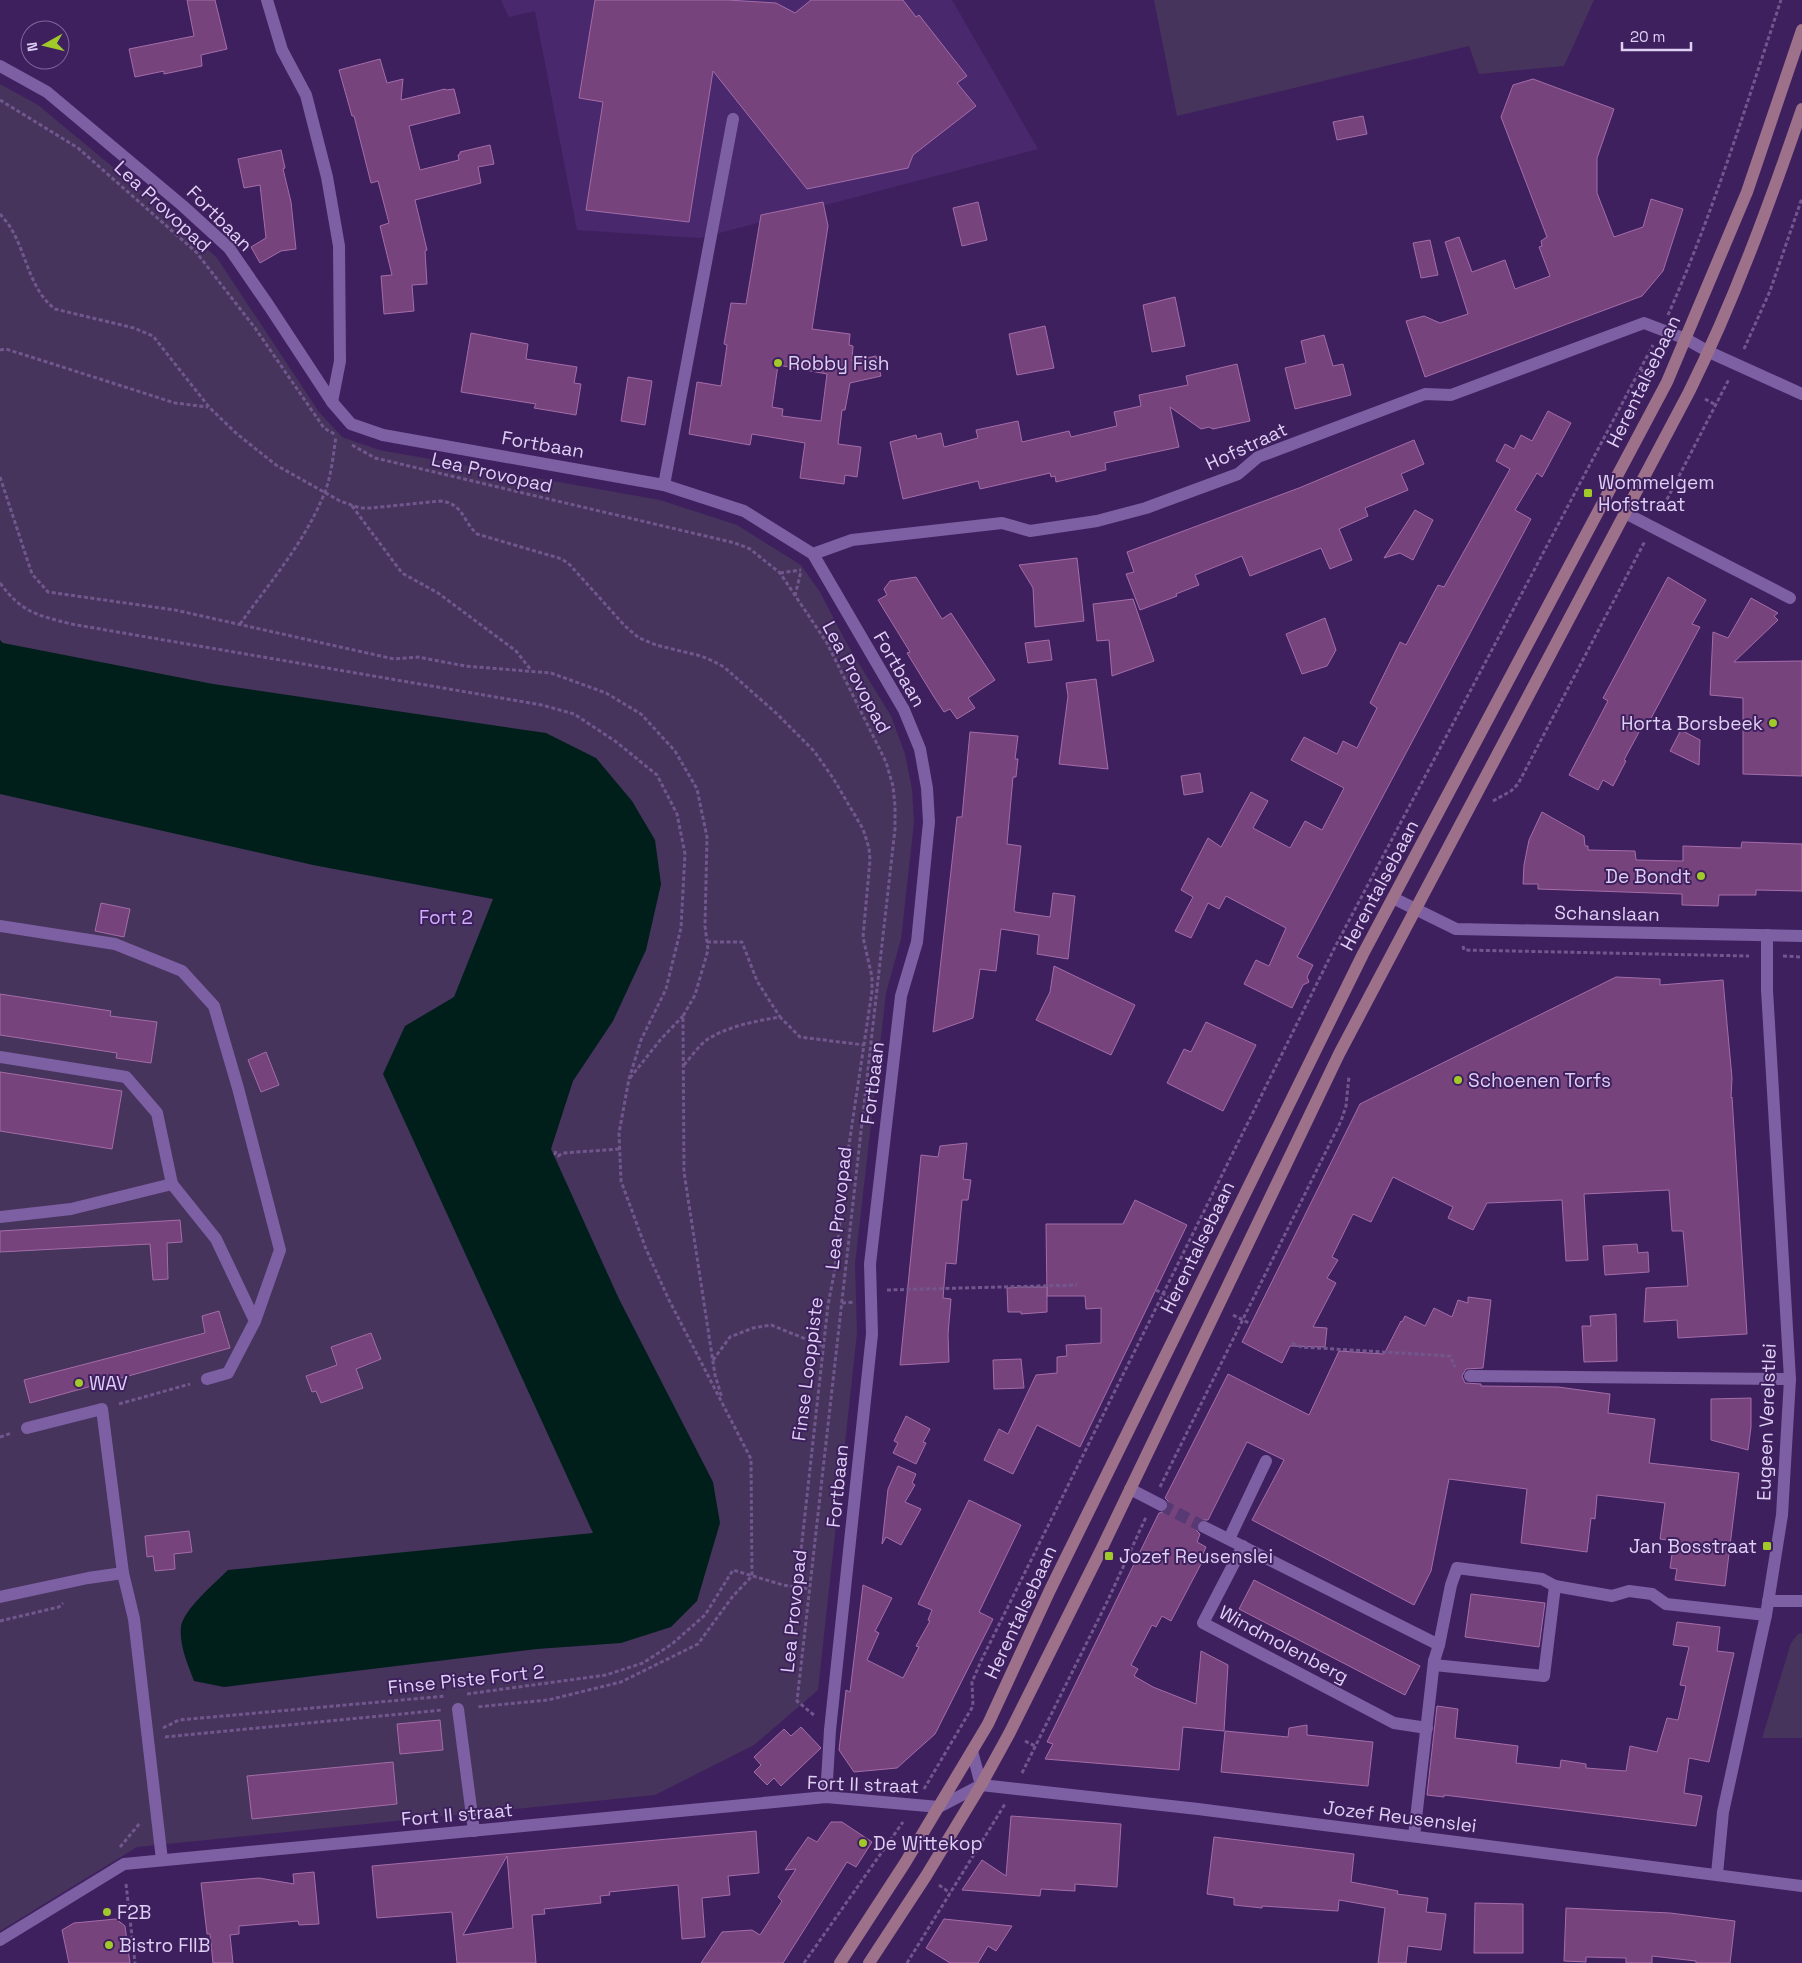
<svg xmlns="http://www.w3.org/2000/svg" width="1802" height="1963" viewBox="0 0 1802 1963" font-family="'Space Grotesk',sans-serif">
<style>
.built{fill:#4a286d}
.green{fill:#46345c}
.water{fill:#001f1b}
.building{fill:#77437c;stroke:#a36da8;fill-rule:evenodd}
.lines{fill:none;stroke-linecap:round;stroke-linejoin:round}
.pedestrian-tunnel{stroke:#573a74;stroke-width:12;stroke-dasharray:12 6;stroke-linecap:butt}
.path{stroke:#71578d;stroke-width:3;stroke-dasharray:4 2.5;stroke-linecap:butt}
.service{stroke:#7d5fa3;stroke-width:12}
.pedestrian{stroke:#7d5fa3;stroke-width:12}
.minor{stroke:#7d5fa3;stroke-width:12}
.tertiary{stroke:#7d5fa3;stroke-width:12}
.secondary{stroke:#9d718a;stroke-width:12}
.poi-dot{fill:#a1c92a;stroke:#3f205e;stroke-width:2}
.labels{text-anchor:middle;stroke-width:4;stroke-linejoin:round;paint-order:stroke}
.street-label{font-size:19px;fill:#decff4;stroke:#3f205e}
.poi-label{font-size:19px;fill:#decff4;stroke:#3f205e;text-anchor:start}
.park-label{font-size:19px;fill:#ceaff8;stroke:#3f205e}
</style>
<rect width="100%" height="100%" fill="#3f205e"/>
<polygon class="built" points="501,0 952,0 1038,149 700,238 577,230 535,11 509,17"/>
<g class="green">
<polygon points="1154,0 1594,0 1564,66 1479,74 1469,46 1177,116"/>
<polygon points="0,84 38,105 173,217 217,258 319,412 342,437 379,450 660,500 737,525 801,565 820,592 847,644 891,716 905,754 912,789 914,822 901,939 886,993 855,1264 857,1333 818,1690 754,1745 655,1795 137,1847 0,1931"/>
<polygon points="1802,1633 1802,1738 1762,1738 1791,1643 1798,1634"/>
</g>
<path class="water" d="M0,640l3,3 210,41 333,49 50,25 36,43 23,39 6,44 -15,66 -33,71 -40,60 -22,68 68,150 94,183 7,41 -23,78 -26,26 -50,16 -84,6 -313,38 -30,-6c-6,-16 -15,-36 -13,-54 2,-17 34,-44 47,-57l365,-37 -210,-459 22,-48 49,-29 39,-98 -180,-34 -313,-71z"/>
<g class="building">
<polygon points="187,0 215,0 227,49 201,55 202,66 164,74 164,71 135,77 129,49 194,36"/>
<polygon points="595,0 728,0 776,3 795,13 811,0 903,0 916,17 919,15 967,76 957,83 976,106 913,155 908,168 807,189 713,71 689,222 586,210 603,102 579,98"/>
<polygon points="380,59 387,83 403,79 401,100 445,89 446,90 454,89 460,113 409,126 420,170 459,160 458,155 460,154 460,152 490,145 494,164 478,167 481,183 415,200 427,250 425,251 427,284 412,285 414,311 384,314 381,276 392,275 380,226 389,223 378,181 371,183 354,116 352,116 339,70"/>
<polygon points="1533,79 1614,109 1597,158 1597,193 1614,237 1643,227 1651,199 1683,209 1663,271 1642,296 1425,377 1406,321 1424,316 1440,323 1468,314 1445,242 1459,237 1472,272 1505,260 1515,289 1550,276 1539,247 1542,246 1541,241 1547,237 1501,117 1513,85"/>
<polygon points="1363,116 1367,134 1337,140 1333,122"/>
<polygon points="281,150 285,168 283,169 291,202 296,249 281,251 260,263 251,247 266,238 260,185 244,188 238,159"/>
<path d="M823,202l5,24 -16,103 38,5 -1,11 4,1 -1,15 24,-5 5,20 -31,7 -5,27h-3l-4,34 23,3 -4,30 -12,-2 -1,9 -44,-6 5,-35 -53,-9 -2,11 -61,-11 8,-52 24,4 6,-41 -3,-1 7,-41 15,1 15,-89zM778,365l49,9 -6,47 -39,-5 1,-7 -11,-2z"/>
<polygon points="978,202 987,240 962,246 953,208"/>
<polygon points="1430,240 1438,275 1421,278 1413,243"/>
<polygon points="1175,297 1185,346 1152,352 1143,305"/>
<polygon points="1045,326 1054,368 1017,375 1009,334"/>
<polygon points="471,333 528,344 526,359 577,367 574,383 581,384 576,415 534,408 536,404 461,392"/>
<polygon points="1324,335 1333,366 1343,364 1351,395 1295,409 1285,368 1306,363 1301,341"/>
<polygon points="1237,364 1250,421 1213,429 1209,427 1201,429 1170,407 1179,447 1105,463 1106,470 1056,482 1055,476 1051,477 1050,473 980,489 978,481 903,499 890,442 916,435 917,439 941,433 944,447 978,438 976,430 1018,421 1022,442 1069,431 1071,437 1117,426 1114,412 1141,406 1139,395 1188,385 1186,376"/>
<polygon points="628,377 652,381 645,425 621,421"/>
<polygon points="1548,411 1571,423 1542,477 1537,473 1515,510 1531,519 1297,957 1313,965 1307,977 1309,982 1303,985 1292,1008 1244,984 1256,960 1269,966 1286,928 1226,896 1219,909 1208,903 1191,938 1175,931 1193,897 1181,890 1208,838 1221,847 1251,792 1268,801 1253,828 1290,848 1305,821 1322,830 1344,788 1291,760 1304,737 1337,754 1343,741 1357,748 1377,708 1370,703 1400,642 1406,645 1438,585 1444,587 1510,469 1496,461 1505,444 1514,449 1521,435 1532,441"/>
<polygon points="1414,440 1424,464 1401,474 1408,490 1365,508 1368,516 1339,529 1352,560 1330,569 1321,548 1250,576 1242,556 1195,575 1199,585 1176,594 1177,596 1140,610 1126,574 1134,572 1127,552 1299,488"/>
<polygon points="1415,510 1433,520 1413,560 1400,553 1384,558"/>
<polygon points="1077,558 1084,621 1035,627 1033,588 1019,565"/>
<polygon points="916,577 942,619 951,613 995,680 968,698 975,708 957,719 950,709 944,712 934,697 907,653 910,652 878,600 887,595 884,589 890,581"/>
<polygon points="1668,577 1706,600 1692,624 1700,627 1649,722 1645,721 1624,760 1626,761 1613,786 1603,780 1598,790 1569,775 1608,701 1603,698"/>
<polygon points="1751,598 1778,613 1774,616 1778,620 1734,662 1802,661 1802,776 1743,774 1743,698 1710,695 1713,632 1728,638"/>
<polygon points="1133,599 1154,661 1112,676 1109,640 1097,641 1093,604"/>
<polygon points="1325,618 1336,650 1327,666 1302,674 1286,634"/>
<polygon points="1049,640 1052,660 1028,663 1025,643"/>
<polygon points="1096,679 1108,769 1059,764 1068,696 1066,683"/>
<polygon points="1681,730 1700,740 1699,765 1670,751"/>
<polygon points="970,732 1018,736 1015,759 1018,759 1016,777 1013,777 1007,844 1021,846 1014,910 1015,912 1050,917 1053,893 1075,896 1068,959 1037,954 1039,935 1001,929 996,971 980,969 973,1018 933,1032 957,817 962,817"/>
<polygon points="1200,773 1203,792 1184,795 1181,776"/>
<polygon points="1542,812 1584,836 1585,846 1588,846 1588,850 1635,851 1636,860 1683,861 1683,846 1741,848 1742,842 1802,844 1802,891 1756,890 1756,895 1719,895 1718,906 1682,905 1682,894 1538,889 1538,884 1523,884 1524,865 1529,840"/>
<polygon points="101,903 130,909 124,937 95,931"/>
<polygon points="1054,966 1135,1005 1111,1055 1036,1020 1050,992"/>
<polygon points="1616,977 1660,979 1660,985 1723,980 1732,1078 1731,1098 1732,1097 1747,1334 1678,1338 1677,1320 1644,1322 1646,1288 1688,1286 1683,1231 1672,1231 1669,1190 1584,1194 1588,1260 1566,1261 1562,1200 1487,1203 1473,1230 1448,1218 1453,1207 1393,1177 1371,1222 1353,1214 1332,1257 1338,1260 1327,1278 1336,1283 1313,1327 1327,1328 1325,1347 1290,1346 1282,1363 1242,1342 1360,1104"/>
<polygon points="0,994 111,1011 110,1016 157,1022 151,1063 116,1058 117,1053 0,1035"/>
<polygon points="1206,1022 1256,1045 1223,1111 1167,1083 1184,1049 1191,1052"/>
<polygon points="266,1052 279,1085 261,1092 248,1060"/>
<polygon points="0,1072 122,1091 112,1149 0,1131"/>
<polygon points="967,1143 963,1179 971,1180 968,1200 962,1200 956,1264 946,1263 943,1298 951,1299 948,1334 949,1362 900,1365 921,1155 938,1157 940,1146"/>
<polygon points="1135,1200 1187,1225 1080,1447 1037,1425 1013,1474 984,1460 999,1429 1008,1434 1036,1375 1057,1373 1057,1357 1067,1356 1066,1345 1101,1343 1101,1308 1086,1309 1085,1296 1047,1296 1046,1224 1123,1224"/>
<polygon points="180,1220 182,1242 167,1243 168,1279 153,1280 150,1244 0,1252 0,1231"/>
<polygon points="1637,1244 1638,1253 1648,1252 1649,1272 1605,1275 1603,1246"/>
<polygon points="1021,1287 1047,1287 1047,1312 1021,1314 1021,1312 1008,1312 1007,1288"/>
<polygon points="1468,1297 1491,1300 1483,1368 1466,1369 1462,1376 1465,1383 1481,1384 1481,1386 1558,1387 1610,1394 1608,1413 1655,1419 1649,1463 1739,1473 1725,1586 1675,1580 1677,1569 1670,1568 1674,1541 1660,1539 1665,1503 1597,1495 1595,1519 1591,1518 1587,1552 1521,1543 1527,1489 1449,1479 1431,1571 1414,1605 1252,1520 1284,1460 1247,1442 1208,1520 1200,1520 1197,1524 1197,1531 1200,1534 1197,1542 1206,1547 1199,1563 1201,1564 1171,1621 1162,1616 1156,1627 1152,1625 1131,1665 1138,1669 1134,1676 1153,1687 1196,1704 1201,1651 1228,1665 1224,1731 1183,1727 1179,1770 1045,1759 1053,1744 1047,1742 1159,1513 1165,1512 1168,1508 1168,1501 1165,1498 1228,1374 1309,1415 1339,1351 1384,1354 1401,1321 1402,1322 1405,1316 1425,1326 1434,1308 1452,1317 1458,1300 1468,1303"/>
<polygon points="219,1311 230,1348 30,1403 24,1380 205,1333 202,1316"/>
<polygon points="1616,1314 1617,1361 1584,1362 1582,1326 1591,1326 1590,1316"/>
<polygon points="371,1333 381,1359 356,1369 363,1388 321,1403 316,1391 312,1392 306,1376 337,1365 331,1347"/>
<polygon points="1021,1359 1024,1388 994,1389 993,1360"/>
<polygon points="1751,1398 1751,1427 1748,1450 1711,1440 1711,1399"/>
<polygon points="906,1416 930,1429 923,1442 926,1443 916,1464 893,1453 898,1443 894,1441"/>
<polygon points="898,1466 916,1474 912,1483 915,1485 905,1502 921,1509 901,1545 886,1537 882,1544 888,1489"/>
<polygon points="969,1500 1021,1525 979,1612 993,1619 935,1734 897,1768 854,1772 839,1750 846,1690 850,1692 863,1585 892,1598 875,1631 879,1633 867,1660 903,1678 919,1647 916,1646 930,1621 928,1620 932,1610 918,1604"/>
<polygon points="189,1531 192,1552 174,1554 175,1569 155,1571 153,1556 147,1557 145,1536"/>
<polygon points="1254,1580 1420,1666 1405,1695 1239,1609"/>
<polygon points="1471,1594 1545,1603 1539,1647 1465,1637"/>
<polygon points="1677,1622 1720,1627 1717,1651 1734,1653 1709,1762 1689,1758 1684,1793 1702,1796 1696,1826 1444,1795 1444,1797 1427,1795 1437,1706 1458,1709 1455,1738 1518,1746 1516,1763 1560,1768 1561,1760 1586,1764 1586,1768 1626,1771 1630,1746 1657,1752 1667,1718 1678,1720 1686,1686 1680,1685 1689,1647 1673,1645"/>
<polygon points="440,1720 443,1750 400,1754 397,1724"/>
<polygon points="1307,1725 1307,1735 1373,1742 1368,1786 1221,1772 1225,1731 1288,1737 1289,1728"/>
<polygon points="801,1727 821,1748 781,1786 774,1778 767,1785 754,1772 761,1765 754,1757 784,1729 791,1736"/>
<polygon points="393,1762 397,1804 252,1819 247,1776"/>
<polygon points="1011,1816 1121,1824 1117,1887 1075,1884 1075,1891 1041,1889 1040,1896 962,1890 982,1860 1006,1876"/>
<polygon points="831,1822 842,1822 872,1842 856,1867 847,1862 783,1963 701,1963 722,1932 752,1930 760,1935 782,1901 778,1897 796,1869 785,1870 808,1837 817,1842"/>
<path d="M756,1831l3,42 -31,3 2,19 -28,3 3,39 -23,2 -4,-54 -69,7 1,3 -10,1 1,7 -57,6 1,5 -13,1 4,48h-79l-5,-51 -75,6 -5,-52zM507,1856l6,72 -50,7z"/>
<polygon points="1214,1837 1354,1854 1351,1882 1398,1891 1397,1894 1428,1898 1426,1912 1446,1914 1441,1950 1408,1946 1406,1963 1378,1963 1385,1908 1339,1900 1338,1911 1262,1906 1262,1908 1234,1905 1234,1898 1207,1894"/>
<polygon points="314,1872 319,1924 299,1925 298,1921 239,1926 239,1934 230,1935 233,1963 213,1963 210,1934 207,1934 201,1883 259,1878 294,1884 293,1874"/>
<polygon points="1475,1903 1523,1904 1523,1953 1474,1953"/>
<polygon points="1566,1908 1670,1913 1735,1921 1730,1963 1696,1963 1696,1961 1652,1956 1652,1963 1626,1963 1626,1958 1586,1957 1586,1962 1564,1961"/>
<polygon points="116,1919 125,1926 130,1963 69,1963 62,1930 74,1923"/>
<polygon points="944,1919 1012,1926 996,1951 988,1946 978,1963 950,1963 926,1948"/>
</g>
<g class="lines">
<polyline class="pedestrian-tunnel" points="1161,1505 1204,1527"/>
<g class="path">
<polyline points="0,100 78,148 196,252 255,328 324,428 336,435"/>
<path d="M0,214c4,5 9,10 12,16 15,26 18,60 43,79l79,19 19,8 56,71 28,27 39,31 64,36 20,7h11l69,-7c23,2 22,19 37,33l85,25 8,6 55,61 14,12 17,7 45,11 12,5 11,6 52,46 38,38 19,27 30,51 6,19 1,12 -7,77 9,40v14l-26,174 -11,104 -7,36 -31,282"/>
<path d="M1668,315c45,-102 78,-209 113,-315"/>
<polyline points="1744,349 1770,291 1802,198"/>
<polyline points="0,350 6,349 175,403 208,407"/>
<polyline points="1641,370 1652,375"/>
<polyline points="1705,399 1716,405"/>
<polyline points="352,445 375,458 735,543 750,549 780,573 827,643 886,762 893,786 895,806 895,829 797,1701 815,1716"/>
<polyline points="0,477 32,574 48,592 175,610 394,659 418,657 465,666 551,673 606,693 641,714 675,751 697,789 707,837 705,926 708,950 695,995 683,1016 684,1172 715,1375 722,1398"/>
<polyline points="352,506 402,573 438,593 516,651 531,670"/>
<polyline points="1661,511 1729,379"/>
<polyline points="780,573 801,570"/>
<path d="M0,583c22,30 37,32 71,41l471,81 32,9 41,27 42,34 20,39 8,40 -4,74 -15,61 -25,51 -12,39 -10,54 2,48 25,68 22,49 83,161 1,117 -19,20 -35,48 -77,38 -73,18 -72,7"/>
<polyline points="795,596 801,571"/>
<path d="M240,624c28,-39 63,-80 82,-125 9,-19 11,-42 14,-63"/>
<polyline points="1493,801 1511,791 1518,784 1645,541"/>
<polyline points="707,942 742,942 757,981 780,1017"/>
<polyline points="1463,946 1464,950 1749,956"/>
<polyline points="1783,956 1802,957"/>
<path d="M684,1065c7,-8 15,-20 24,-26 21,-13 48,-18 72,-22l20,20 64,8"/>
<polyline points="630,1078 661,1039 683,1016"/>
<polyline points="556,1151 555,1154 558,1156 563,1153 620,1149"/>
<polyline points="887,1290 1077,1285"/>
<polyline points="1156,1290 1173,1299"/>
<polyline points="842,1303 855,1302"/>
<polyline points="1233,1315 1251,1324"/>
<polyline points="1292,1343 1301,1347 1450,1356 1455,1367"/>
<polyline points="713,1360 730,1337 753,1328 771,1325 823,1346"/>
<polyline points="119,1404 190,1384"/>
<polyline points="0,1437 12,1433"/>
<polyline points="1160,1487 1341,1121 1346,1106 1349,1076"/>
<polyline points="0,1621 59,1607 63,1603"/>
<polyline points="467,1694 606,1675 643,1663 672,1644 705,1615 733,1570 783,1585 809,1589"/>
<polyline points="163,1728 179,1720 446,1696"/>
<polyline points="165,1737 442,1710"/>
<polyline points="1025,1741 1035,1746"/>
<polyline points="1022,1773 1108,1600 1146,1517"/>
<polyline points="924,1789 973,1706 972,1682 981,1661 1335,947 1653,345"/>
<polyline points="120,1847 140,1823"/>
<polyline points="126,1884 135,1963"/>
<polyline points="939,1885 950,1893"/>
<polyline points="804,1963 903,1822"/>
<polyline points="907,1963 1005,1804"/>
</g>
<g class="service">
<polyline points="664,485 733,119"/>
<polyline points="1625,513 1790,598"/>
<polyline points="0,926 115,944 182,971 214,1006 238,1088 280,1250 255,1321"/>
<polyline points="0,1057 126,1077 157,1113 172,1184 71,1209 0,1217"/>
<polyline points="172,1184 216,1239 255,1321 228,1373 207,1379"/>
<polyline points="1470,1376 1790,1379"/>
<polyline points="27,1428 102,1409 123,1573 134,1619 162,1860"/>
<polyline points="0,1597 88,1578 123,1573"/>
<polyline points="458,1709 474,1831"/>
</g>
<g class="pedestrian">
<polyline points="1204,1527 1439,1645 1434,1661"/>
<polyline points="1229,1539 1266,1461"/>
<polyline points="1243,1546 1203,1623 1394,1723 1427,1728"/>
<polyline points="1434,1665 1544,1676 1555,1586 1542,1579 1457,1568 1451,1585 1439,1645"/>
</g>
<g class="minor">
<polyline points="267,0 282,50 306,95 327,177 339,246 340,361 332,402"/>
<polyline points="0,66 47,92 183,206 229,248 269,306 332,402 351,424 383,435 664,485 744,511 813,554 904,710 920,749 927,788 929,822 917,942 901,996 870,1264 872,1334 830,1730 826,1797"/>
<polyline points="813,554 852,540 1002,523 1030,531 1097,521 1146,508 1238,474 1258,457 1425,394 1451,395 1644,323 1686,339 1709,352 1802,394"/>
<polyline points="1130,1489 1161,1505"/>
<polyline points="1555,1586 1612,1596 1629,1591 1652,1594 1666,1604 1766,1615"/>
<polyline points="1768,1601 1802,1601"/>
<polyline points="972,1751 981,1785"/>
<polyline points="1414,1836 1434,1661"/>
<polyline points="1717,1874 1723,1812 1766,1615 1782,1515 1790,1379 1767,990 1767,935"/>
<polyline points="0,1940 124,1864 826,1797 939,1807"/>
</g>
<g class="tertiary">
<polyline points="1393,898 1456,929 1802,936"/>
<polyline points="939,1807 981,1785 1198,1809 1802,1886"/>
</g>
<g class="secondary">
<polyline points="840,1963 905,1863 988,1724 1050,1590 1363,954 1667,382 1747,192 1802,30"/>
<path d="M869,1963l57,-87 55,-91 28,-51 92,-184 238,-496 350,-662c45,-91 80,-187 113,-283"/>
</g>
</g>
<g class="poi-dot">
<circle cx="778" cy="363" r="5"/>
<rect x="1583" y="488" width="10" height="10" rx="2.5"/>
<circle cx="1773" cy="723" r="5"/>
<circle cx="1701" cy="876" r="5"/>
<circle cx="1458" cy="1080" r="5"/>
<circle cx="79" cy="1383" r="5"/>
<rect x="1762" y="1541" width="10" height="10" rx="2.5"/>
<rect x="1104" y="1551" width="10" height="10" rx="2.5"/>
<circle cx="863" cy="1843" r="5"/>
<circle cx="107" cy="1912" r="5"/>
<circle cx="109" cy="1945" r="5"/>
</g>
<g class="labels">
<g class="street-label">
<text transform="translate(163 206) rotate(43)" y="7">Lea Provopad</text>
<text transform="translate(220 218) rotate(45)" y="7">Fortbaan</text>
<text transform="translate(1643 381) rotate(-64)" y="7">Herentalsebaan</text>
<text transform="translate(543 444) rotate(10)" y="7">Fortbaan</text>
<text transform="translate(1246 446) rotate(-25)" y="7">Hofstraat</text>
<text transform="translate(492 472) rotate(13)" y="7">Lea Provopad</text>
<text transform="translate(900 669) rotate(60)" y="7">Fortbaan</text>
<text transform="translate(857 677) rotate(62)" y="7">Lea Provopad</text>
<text transform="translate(1379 885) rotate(-62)" y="7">Herentalsebaan</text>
<text transform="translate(1607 913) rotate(1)" y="7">Schanslaan</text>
<text transform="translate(872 1083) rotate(-83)" y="7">Fortbaan</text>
<text transform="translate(838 1208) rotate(-84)" y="7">Lea Provopad</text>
<text transform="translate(1197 1247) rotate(-64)" y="7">Herentalsebaan</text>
<text transform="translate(807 1369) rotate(-83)" y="7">Finse Looppiste</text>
<text transform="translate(1766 1422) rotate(-88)" y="7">Eugeen Verelstlei</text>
<text transform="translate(837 1486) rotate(-84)" y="7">Fortbaan</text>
<text transform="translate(793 1611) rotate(-84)" y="7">Lea Provopad</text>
<text transform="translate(1020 1612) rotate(-65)" y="7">Herentalsebaan</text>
<text transform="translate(1284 1644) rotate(28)" y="7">Windmolenberg</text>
<text transform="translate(466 1679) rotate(-6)" y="7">Finse Piste Fort 2</text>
<text transform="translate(863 1784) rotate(2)" y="7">Fort II straat</text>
<text transform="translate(457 1814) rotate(-5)" y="7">Fort II straat</text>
<text transform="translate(1400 1816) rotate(7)" y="7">Jozef Reusenslei</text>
</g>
<g class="poi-label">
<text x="788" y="370">Robby Fish</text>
<text x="1598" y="489">Wommelgem<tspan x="1598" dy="22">Hofstraat</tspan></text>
<text x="1763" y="730" text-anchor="end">Horta Borsbeek</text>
<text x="1691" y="883" text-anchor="end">De Bondt</text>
<text x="1468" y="1087">Schoenen Torfs</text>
<text x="89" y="1390">WAV</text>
<text x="1757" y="1553" text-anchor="end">Jan Bosstraat</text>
<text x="1119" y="1563">Jozef Reusenslei</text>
<text x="873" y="1850">De Wittekop</text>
<text x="117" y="1919">F2B</text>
<text x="119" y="1952">Bistro FIIB</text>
</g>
<g class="park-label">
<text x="446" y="924">Fort 2</text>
</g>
</g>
<g transform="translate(45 45) rotate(262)"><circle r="24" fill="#3f205e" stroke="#7f669a"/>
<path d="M0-4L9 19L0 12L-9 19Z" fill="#a1c92a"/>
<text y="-8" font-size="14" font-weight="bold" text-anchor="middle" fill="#decff4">N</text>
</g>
<path d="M1622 42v8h69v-8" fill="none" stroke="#decff4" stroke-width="2.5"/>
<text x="1630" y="42" font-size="15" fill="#decff4" stroke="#3f205e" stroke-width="4" paint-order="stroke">20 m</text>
</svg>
